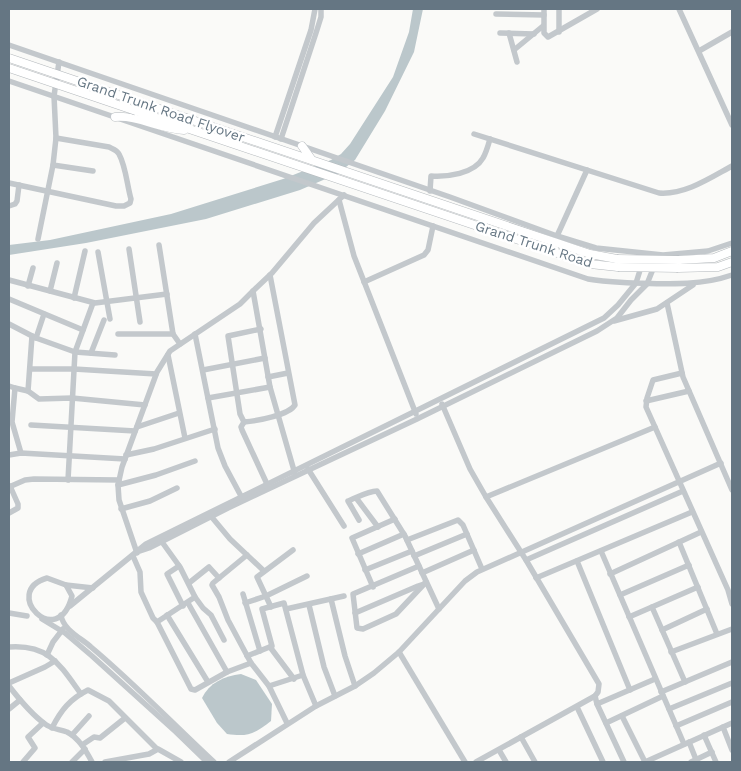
<svg xmlns="http://www.w3.org/2000/svg" width="741" height="771" viewBox="0 0 741 771" font-family="'Work Sans',sans-serif">
<style>
.water{fill:#bbc7cb}
.lines{fill:none;stroke-linecap:round;stroke-linejoin:round}
.highway-casing{stroke:#b4b9bd;stroke-width:9}
.minor{stroke:#c3c8cc;stroke-width:5.5}
.highway{stroke:#fff;stroke-width:8}
.highway-bridge-casing{stroke:#b4b9bd;stroke-width:9;stroke-linecap:butt}
.highway-bridge{stroke:#fff;stroke-width:8}
.labels{text-anchor:middle;stroke-width:5;stroke-linejoin:round;paint-order:stroke}
.street-label{font-size:14px;fill:#657683;stroke:#fff}
</style>
<rect width="100%" height="100%" fill="#fafaf8"/>
<g class="water">
<polygon points="413,9 423,9 414,52 385,111 355,160 337,174 300,190 206,219 86,243 9,255 9,245 50,240 171,214 283,179 331,160 341,154 350,144 393,77 409,32"/>
<path d="M241,674l15,6 16,24 -1,17c-17,13 -23,16 -44,13l-10,-11 -15,-25c7,-15 22,-22 39,-24z"/>
</g>
<g class="lines">
<g class="highway-casing">
<g id="highway">
<polyline points="139,102 590,254 617,259"/>
<polyline points="136,111 590,264 618,267"/>
<path d="M115,117c23,-2 45,12 69,13"/>
<polyline points="302,146 312,160"/>
<polyline points="679,260 714,258 732,251"/>
<polyline points="678,268 718,267 732,262"/>
</g>
</g>
<g class="minor">
<polyline points="544,9 544,33 548,37 597,9"/>
<polyline points="679,9 732,125"/>
<polyline points="496,14 544,15"/>
<polyline points="559,32 559,9"/>
<polyline points="500,33 534,34"/>
<polyline points="509,33 517,62"/>
<polyline points="9,45 450,197 557,236 596,248 663,255 708,251 732,243"/>
<polyline points="514,50 543,26"/>
<polyline points="699,51 732,32"/>
<path d="M9,81l579,198c16,3 31,3 47,4 33,1 65,3 97,-8"/>
<path d="M474,134l185,59c26,2 51,-15 73,-27"/>
<polyline points="275,137 311,30 315,9"/>
<polyline points="281,139 316,33 321,17 321,9"/>
<polyline points="53,165 93,171"/>
<path d="M9,183l107,23h8l6,-3 1,-4c-4,-14 -5,-32 -12,-45 -2,-4 -6,-5 -10,-7l-53,-9"/>
<path d="M430,191l1,-15c16,1 43,-2 52,-18 3,-5 5,-12 7,-19"/>
<polyline points="339,200 354,256 416,414"/>
<polyline points="9,206 15,204 17,201 19,185"/>
<polyline points="557,236 587,170"/>
<polyline points="38,239 53,165 56,138 54,96 59,62"/>
<polyline points="159,245 173,334 180,344"/>
<polyline points="129,249 140,322"/>
<polyline points="98,252 110,319"/>
<polyline points="9,280 95,303 167,294"/>
<polyline points="364,282 424,255 428,250 433,226"/>
<polyline points="28,286 33,268"/>
<polyline points="50,291 57,263"/>
<polyline points="253,291 270,387 295,474"/>
<polyline points="74,298 85,251"/>
<polyline points="9,299 83,330"/>
<polyline points="667,303 683,377 732,490"/>
<polyline points="614,321 657,309 693,285"/>
<polyline points="9,324 36,338 75,352 115,355"/>
<path d="M261,329l-33,7 12,78 4,8c13,-1 45,-7 51,-17l-25,-130"/>
<polyline points="118,334 173,334"/>
<polyline points="195,334 218,448 225,466 241,496"/>
<polyline points="36,338 44,314"/>
<polyline points="91,353 104,320"/>
<polyline points="168,355 185,438"/>
<polyline points="30,369 74,369 156,374"/>
<polyline points="203,370 265,358"/>
<polyline points="682,373 653,380 647,398 646,407 728,590 732,604"/>
<polyline points="268,377 288,373"/>
<polyline points="9,386 15,388 12,422 21,453"/>
<polyline points="15,388 28,391 39,399 72,398 145,405"/>
<polyline points="28,391 32,336"/>
<polyline points="208,398 270,387"/>
<polyline points="646,401 689,391"/>
<polyline points="442,404 470,469 486,497 526,560 599,684 598,692 595,696 476,762"/>
<polyline points="244,422 241,427 242,430 267,484"/>
<polyline points="31,425 135,431"/>
<polyline points="137,427 179,413"/>
<polyline points="9,455 21,453 125,459"/>
<polyline points="126,455 154,449 215,429"/>
<polyline points="308,469 344,526"/>
<polyline points="68,480 75,352 93,303"/>
<polyline points="118,485 156,475 195,461"/>
<polyline points="9,487 25,480 34,479 119,480"/>
<polyline points="486,497 655,427"/>
<polyline points="357,499 378,527"/>
<polyline points="121,509 150,501 177,488"/>
<polyline points="9,513 18,508 18,504 10,486"/>
<polyline points="210,515 230,539 264,571"/>
<path d="M359,520l-11,-19c8,-3 20,-10 29,-10l28,45 34,73"/>
<polyline points="407,540 458,520 463,525 482,569"/>
<polyline points="162,542 180,567 195,597 157,622 191,689 195,690 227,672 251,663"/>
<polyline points="679,542 717,634"/>
<polyline points="140,551 149,548 228,508 417,419 597,331 617,318 631,300 647,284 655,264"/>
<polyline points="601,551 684,744"/>
<polyline points="137,553 119,500 118,485 122,467 157,372 170,351 240,304 253,291 272,273 314,223 344,195"/>
<polyline points="358,554 404,534"/>
<polyline points="247,555 213,583 212,585 219,597 228,620 251,663 269,686 287,723"/>
<polyline points="133,556 140,572 141,592 153,618 157,622"/>
<polyline points="414,556 467,534"/>
<polyline points="526,560 683,491"/>
<polyline points="577,561 630,690"/>
<polyline points="179,566 167,574 183,606"/>
<polyline points="419,566 353,594 357,628 363,629 396,614 426,582"/>
<polyline points="365,570 412,551"/>
<polyline points="422,573 474,550"/>
<polyline points="610,574 701,532"/>
<path d="M47,578l19,7 6,11c-14,56 -72,-4 -25,-18z"/>
<polyline points="536,578 692,512"/>
<polyline points="189,583 209,567 219,578"/>
<polyline points="66,585 93,588"/>
<polyline points="373,587 352,538 395,519"/>
<polyline points="243,594 260,651"/>
<polyline points="620,595 689,565"/>
<polyline points="195,597 203,608 211,615 224,640"/>
<polyline points="331,599 345,656 355,686"/>
<polyline points="188,603 227,672"/>
<polyline points="245,603 266,596 307,576"/>
<polyline points="309,605 324,667 335,696"/>
<polyline points="70,606 146,544 604,318 618,305 636,283 642,264"/>
<polyline points="271,607 257,577 293,550"/>
<polyline points="652,607 685,682"/>
<polyline points="286,609 344,596"/>
<polyline points="9,613 27,616"/>
<polyline points="355,613 418,586 424,584"/>
<path d="M61,615c2,15 20,23 30,32 43,36 82,77 123,115"/>
<polyline points="167,615 208,682"/>
<polyline points="629,617 698,587"/>
<polyline points="42,619 65,633 92,656 176,732 207,762"/>
<polyline points="662,630 707,609"/>
<path d="M9,647c40,-3 51,18 72,47"/>
<polyline points="270,647 294,679"/>
<polyline points="399,652 465,762"/>
<polyline points="671,652 732,629"/>
<polyline points="47,655 53,642 63,629"/>
<polyline points="247,656 272,646 262,609 284,603 303,675 316,706"/>
<polyline points="9,683 45,667 55,661"/>
<path d="M9,686c10,13 22,28 36,38 6,5 14,5 22,8 12,6 19,19 25,30"/>
<polyline points="269,686 303,675"/>
<polyline points="661,692 732,662"/>
<polyline points="595,696 597,704 624,762"/>
<polyline points="597,704 655,679"/>
<polyline points="577,707 603,762"/>
<polyline points="9,709 20,700"/>
<polyline points="669,709 732,683"/>
<polyline points="622,716 645,762"/>
<polyline points="606,723 663,696"/>
<polyline points="676,726 732,702"/>
<polyline points="723,727 732,750"/>
<path d="M52,728c9,-18 18,-29 36,-38l21,11 48,48"/>
<polyline points="72,735 89,716"/>
<polyline points="704,735 716,762"/>
<polyline points="521,737 535,762"/>
<polyline points="689,742 697,762"/>
<polyline points="82,745 94,737 100,738 125,718"/>
<polyline points="499,750 506,762"/>
<polyline points="23,762 35,748 28,737 43,723"/>
<polyline points="72,762 85,749"/>
<polyline points="105,762 149,754 158,749 181,762"/>
<polyline points="229,762 316,706 355,686 374,673 399,652 465,581 477,572 721,463"/>
<polyline points="645,762 732,723"/>
<polyline points="691,762 712,752"/>
</g>
<use href="#highway" class="highway"/>
<g class="highway-bridge-casing">
<g id="highway-bridge">
<polyline points="9,58 139,102"/>
<polyline points="9,68 136,111"/>
<polyline points="617,259 679,260"/>
<polyline points="618,267 678,268"/>
</g>
</g>
<use href="#highway-bridge" class="highway-bridge"/>
</g>
<g class="labels">
<g class="street-label">
<text transform="translate(161 109) rotate(19)" y="5">Grand Trunk Road Flyover</text>
<text transform="translate(534 244) rotate(18)" y="5">Grand Trunk Road</text>
</g>
</g>
<rect width="741" height="771" fill="none" stroke="#657683" stroke-width="20"/>
</svg>
